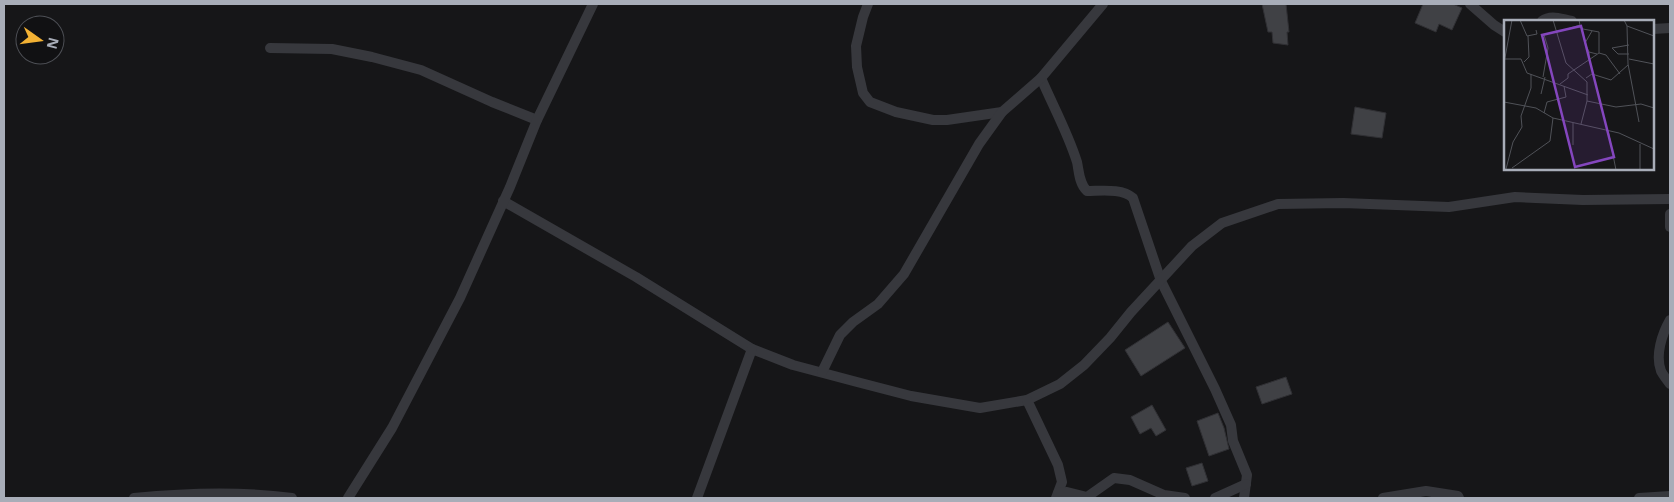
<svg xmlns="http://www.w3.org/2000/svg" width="1674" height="502" viewBox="0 0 1674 502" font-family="'Noto Sans',sans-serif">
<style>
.building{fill:#404145;stroke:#303034}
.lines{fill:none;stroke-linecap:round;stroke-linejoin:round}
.street{stroke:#37383d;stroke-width:10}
.inset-road{fill:none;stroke:#505258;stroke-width:1}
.view{fill:#8446be;fill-opacity:0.15;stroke:#8446be;stroke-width:2.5}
.inset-edge{fill:none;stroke:#a8adb8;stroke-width:2.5}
</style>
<rect width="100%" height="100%" fill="#161618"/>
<g class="building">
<polygon points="1262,4 1286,4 1289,32 1287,32 1288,45 1273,43 1272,32 1268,32"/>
<polygon points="1423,4 1453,4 1462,8 1452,30 1439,24 1436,32 1415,23"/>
<polygon points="1355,107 1386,113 1382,138 1351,134"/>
<polygon points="1168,322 1185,348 1141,376 1125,350"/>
<polygon points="1286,377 1292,394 1262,404 1256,387"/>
<polygon points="1152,405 1166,430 1156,436 1151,428 1140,434 1131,417"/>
<polygon points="1218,413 1224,428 1229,449 1209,456 1197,421"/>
<polygon points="1202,463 1208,481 1192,486 1186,468"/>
</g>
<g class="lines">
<g class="street">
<polyline points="868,4 863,17 856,46 857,67 863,93 870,102 896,112 933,120 947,120 1002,112"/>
<polyline points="1470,4 1494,25 1505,32"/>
<path d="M1542,21c9,-7 19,-2 30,0"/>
<polyline points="1653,29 1670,28"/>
<polyline points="270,48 332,49 372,57 421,70 492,102 537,120"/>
<path d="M1041,78c12,28 27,55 36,84 2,9 2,22 10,29 14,0 35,-3 46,7l28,83 54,108 16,36 2,16 14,34 -3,23"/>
<polyline points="503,201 636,277 752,349 793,365 857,382 911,396 980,408 1027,400 1060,384 1084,365 1110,338 1131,312 1192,246 1222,223 1278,204 1343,203 1449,207 1515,197 1583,200 1670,199"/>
<polyline points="1670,214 1670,227"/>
<path d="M1670,320c-8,14 -15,35 -9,51 2,4 6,9 9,13"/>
<polyline points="822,372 840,335 853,322 878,304 904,274 979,144 1002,112 1041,78 1103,4"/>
<polyline points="1027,400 1058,465 1062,482 1056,498"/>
<polyline points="1058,493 1067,492 1087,497 1114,478 1130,480 1164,495 1185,498"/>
<path d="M134,498c51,-5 106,-7 158,0"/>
<polyline points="348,498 392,428 460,298 510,187 537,120 593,4"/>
<polyline points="697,498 752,349"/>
<polyline points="1215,498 1246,484"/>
<polyline points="1383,498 1426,491 1458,496 1459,498"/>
<polyline points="1639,498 1670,496"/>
</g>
</g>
<g transform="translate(1504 20)">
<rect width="150" height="150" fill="#161618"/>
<path class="inset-road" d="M16,0l7,16 10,-2 -1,-4M49,0l13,43 21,19v19l-6,23M120,0l3,6 27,10M76,5l3,4 16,3v21M123,6l1,38 11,58M53,12l23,-7 -1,-5M150,21v16M125,25l-17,3 6,6h11M85,32l-4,-9 7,-12M1,39h16l6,14 61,22M85,39v-7l8,2M125,39l25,5M20,42l5,-5 -1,-21M0,43l8,-43M39,57l5,-29 -4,-13M82,58l6,-4 19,6 17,-15M56,64l8,-6v-4l31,-21 7,2 14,19M37,74l4,-17M83,81l29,6 25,-3 13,4M0,82l32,6 17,10 66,15 35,16M40,93l3,-11 19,-5 -2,-11M104,110l8,40M136,124v26M69,125v-22M8,148l38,-27 3,-23M2,149l7,-27 9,-15 -1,-11 10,-28v-14M1,150h20"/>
<path class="view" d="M77,6l33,131 -39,10 -33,-132z"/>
<rect width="150" height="150" class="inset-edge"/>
</g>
<rect width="1674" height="502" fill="none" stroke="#a8adb8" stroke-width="10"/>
<g transform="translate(40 40) rotate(104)"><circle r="24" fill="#111113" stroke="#4d4f55"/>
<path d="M0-4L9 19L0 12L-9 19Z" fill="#f2b134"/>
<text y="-8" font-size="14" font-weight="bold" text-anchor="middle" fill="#a8adb8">N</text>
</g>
</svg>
